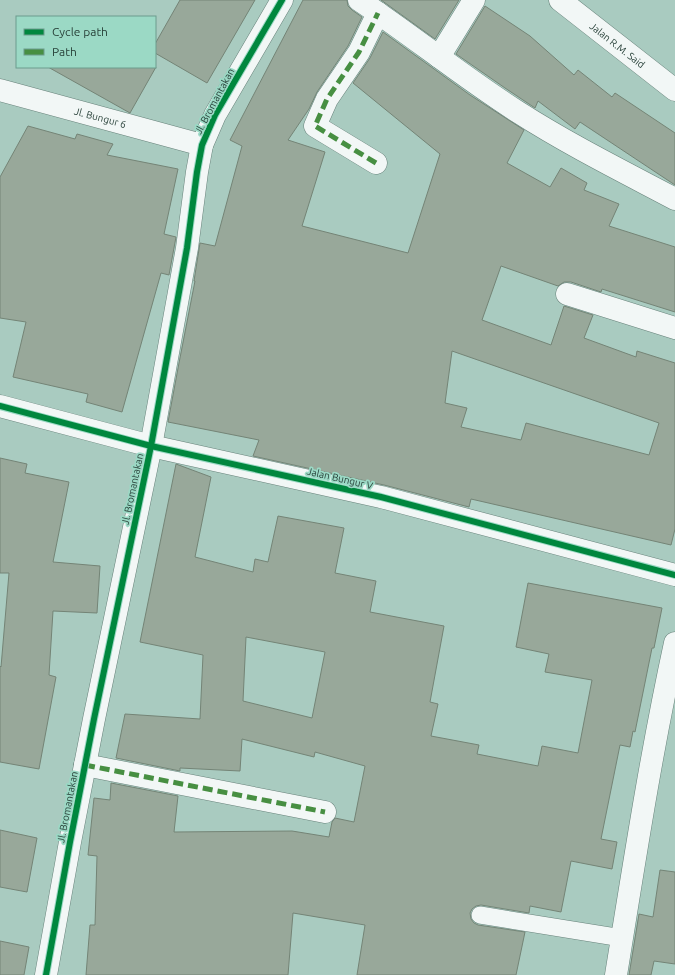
<svg xmlns="http://www.w3.org/2000/svg" width="675" height="975" viewBox="0 0 675 975" font-family="Ubuntu,sans-serif">
<style>
.building{fill:#98a89a;stroke:#748476;fill-rule:evenodd}
.lines{fill:none;stroke-linecap:round;stroke-linejoin:round}
.service-casing{stroke:#67827a;stroke-width:18}
.minor-casing{stroke:#67827a;stroke-width:23}
.tertiary-casing{stroke:#67827a;stroke-width:23}
.secondary-casing{stroke:#67827a;stroke-width:23}
.service{stroke:#f2f7f6;stroke-width:17}
.minor{stroke:#f2f7f6;stroke-width:22}
.tertiary{stroke:#f2f7f6;stroke-width:22}
.secondary{stroke:#f2f7f6;stroke-width:22}
.quiet{stroke:#478f42;stroke-width:5;stroke-dasharray:10 5;stroke-linecap:butt}
.cycleway-casing{stroke:#9bd9c5;stroke-width:8}
.cycleway{stroke:#00873e;stroke-width:6}
.labels{text-anchor:middle;stroke-width:3.5;stroke-linejoin:round;paint-order:stroke}
.street-label{font-size:10px;fill:#284139;stroke:#9bd9c5}
</style>
<rect width="100%" height="100%" fill="#a9cbc0"/>
<g class="building">
<polygon points="180,0 255,0 207,83 155,53 155,44"/>
<path d="M303,0h44l1,6 4,4 10,7 -14,29 -31,46 -8,17 -21,31 37,12 -23,74 106,27 32,-99 -87,-71 17,-25 13,-26 87,63 54,35 -17,33 43,24 11,-19 26,15 -3,7 35,14 -10,22 66,21v65l-73,-23 -1,3 -30,-10h-7l-6,4 -57,-20 -19,54 69,25 13,-39 29,9 -9,23 52,19 1,-6 38,12v166l-4,16 -200,-46 -2,8 -85,-22 -131,-29 6,-16 -91,-18 11,-59 16,-82h-1l6,-38 15,3 27,-100 -12,-6zM452,351l207,72 -10,32 -123,-32 -5,17 -60,-13 6,-19 -22,-5z"/>
<polygon points="381,0 459,0 435,39"/>
<polygon points="485,6 530,36 574,75 578,70 612,97 615,93 675,133 675,185 580,122 575,129 538,101 535,108 505,88 456,54"/>
<polygon points="48,67 156,67 130,113"/>
<polygon points="28,126 75,139 77,134 113,144 107,155 178,169 164,234 176,237 169,275 161,273 122,412 86,402 88,394 13,377 26,322 0,318 0,177"/>
<polygon points="0,458 27,464 25,473 69,482 53,562 100,566 97,613 53,611 49,675 56,677 39,769 0,762 0,666 1,667 9,573 0,573"/>
<path d="M176,464l35,13 -16,80 58,15 2,-13 13,3 10,-46 66,12 -9,45 41,8 -6,31 74,14 -14,76 8,2 -7,32 48,9 -2,9 61,12 4,-20 36,7 14,-73 -47,-8 4,-18 -33,-7 12,-64 134,25 -8,40h-2l-17,84 -2,-1 -3,16 -10,-2 -19,94 16,3 -5,27 -41,-8 -10,51 -31,-6 -1,7 -48,-8 -5,1 -4,3 -2,4 1,6 3,4 4,2 47,7 -9,43h-159l8,-50 -72,-12 -5,62h-202l4,-50h5l2,-69 -9,-1 6,-57 16,2 1,-17 67,13 -4,36 118,-1 37,6 3,-15 3,-4 19,4 11,-56 -50,-14 -1,5 -72,-18 -2,32 -60,-3v3l-64,-13 9,-44 75,5 3,-64 -63,-13zM246,637l79,15 -13,66 -69,-17z"/>
<polygon points="0,830 37,838 27,892 0,887"/>
<polygon points="660,870 675,872 675,964 654,961 651,975 629,975 639,914 653,917"/>
<polygon points="0,941 29,947 24,975 0,975"/>
</g>
<g class="lines">
<g class="service-casing">
<polyline id="service" points="480,915 622,938"/>
</g>
<g class="minor-casing">
<g id="minor">
<path d="M359,0c54,36 104,77 159,112 50,32 104,59 157,87"/>
<polyline points="439,57 474,0"/>
<path id="s1" d="M0,90l202,55"/>
<polyline points="376,163 315,126 327,99 359,52 378,13"/>
<polyline points="567,294 675,328"/>
<polyline points="0,406 151,446 381,497 675,575"/>
<polyline points="85,765 325,812"/>
<path d="M616,975c18,-111 35,-222 59,-332"/>
</g>
</g>
<g class="tertiary-casing">
<polyline id="tertiary" points="46,975 70,842 94,719 151,446 187,248 197,172 202,145 215,115 282,0"/>
</g>
<g class="secondary-casing">
<g id="secondary">
<path id="s2" d="M560,0l115,90"/>
</g>
</g>
<use href="#service" class="service"/>
<use href="#minor" class="minor"/>
<use href="#tertiary" class="tertiary"/>
<use href="#secondary" class="secondary"/>
<g class="quiet">
<polyline points="376,163 315,126 327,99 359,52 378,13"/>
<polyline points="85,765 325,812"/>
</g>
<g class="cycleway-casing">
<g id="cycleway">
<polyline points="0,406 151,446 381,497 675,575"/>
<polyline points="46,975 70,842 94,719 151,446 187,248 197,172 202,145 215,115 282,0"/>
</g>
</g>
<use href="#cycleway" class="cycleway"/>
</g>
<g class="labels">
<g class="street-label">
<text dy="4" stroke="none"><textPath href="#s2" startOffset="73">Jalan R.M. Said</textPath></text>
<text transform="translate(214 101) rotate(-62)" y="4">Jl. Bromantakan</text>
<text dy="4" stroke="none"><textPath href="#s1" startOffset="104">Jl. Bungur 6</textPath></text>
<text transform="translate(340 478) rotate(13)" y="4">Jalan Bungur V</text>
<text transform="translate(132 489) rotate(-78)" y="4">Jl. Bromantakan</text>
<text transform="translate(67 807) rotate(-79)" y="4">Jl. Bromantakan</text>
</g>
</g>
<rect x="16" y="16" width="140" height="52" fill="#9bd9c5" stroke="#6d9c8d"/>
<rect x="24" y="29" width="20" height="6" fill="#00873e" stroke="#6d9c8d"/>
<text x="52" y="36" font-size="12" fill="#284139">Cycle path</text>
<rect x="24" y="49" width="20" height="6" fill="#478f42" stroke="#6d9c8d"/>
<text x="52" y="56" font-size="12" fill="#284139">Path</text>
</svg>
